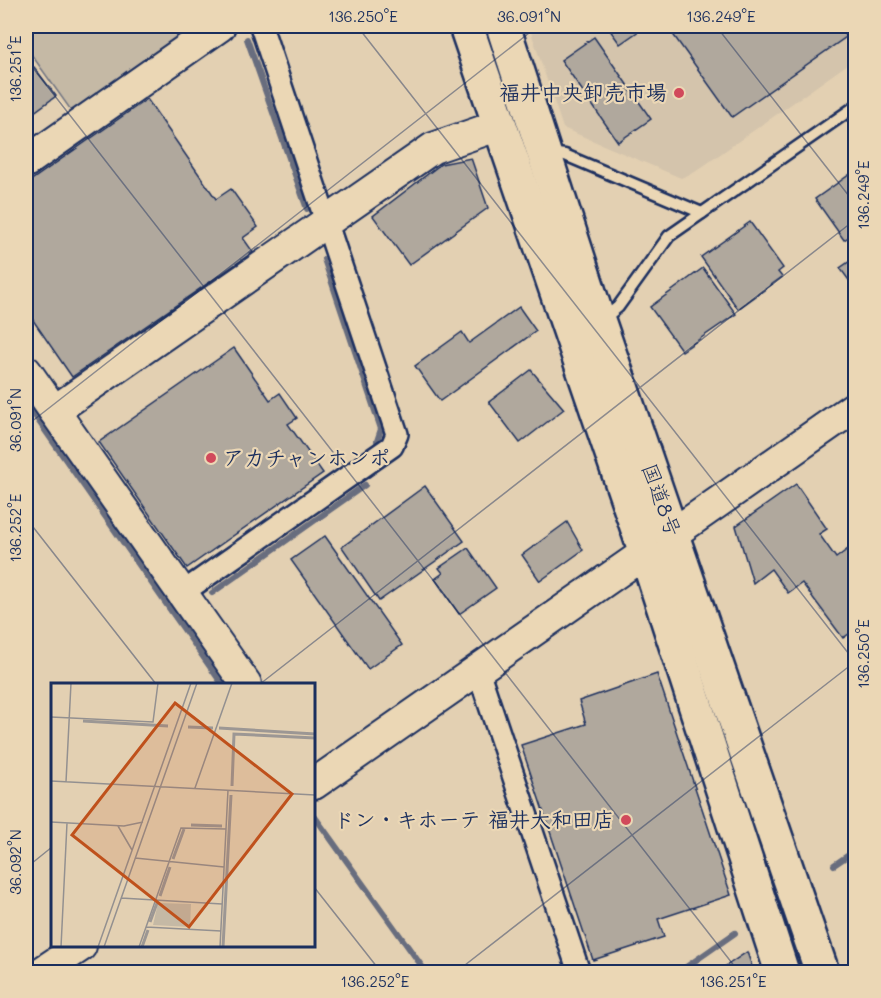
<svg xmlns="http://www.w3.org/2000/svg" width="881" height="998" viewBox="0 0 881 998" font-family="Mali,'Klee One',sans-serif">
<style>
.built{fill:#d4c4ac}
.green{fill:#c5b9a5;stroke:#707482;stroke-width:1.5}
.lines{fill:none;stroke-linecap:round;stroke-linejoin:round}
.stream{stroke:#686d7e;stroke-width:6}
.building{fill:#b0a89d;stroke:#1b2f5e;stroke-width:1.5}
.lane-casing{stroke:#1b2f5e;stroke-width:15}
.street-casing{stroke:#1b2f5e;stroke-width:26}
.secondary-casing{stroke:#1b2f5e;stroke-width:34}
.highway-casing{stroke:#1b2f5e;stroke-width:38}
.lane{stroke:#ebd7b5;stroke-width:10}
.street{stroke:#ebd7b5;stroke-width:21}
.secondary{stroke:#ebd7b5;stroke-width:30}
.highway{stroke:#ebd7b5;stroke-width:33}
.ticks{fill:none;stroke:#1b2f5e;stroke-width:1.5;stroke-opacity:0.45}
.poi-dot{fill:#d1495b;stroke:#ebd7b5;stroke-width:2}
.labels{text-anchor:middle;stroke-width:4.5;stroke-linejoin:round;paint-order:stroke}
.poi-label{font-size:21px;font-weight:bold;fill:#1b2f5e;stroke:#ebd7b5;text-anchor:end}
.street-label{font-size:21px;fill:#1b2f5e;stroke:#ebd7b5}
.inset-river{fill:none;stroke:#9c9794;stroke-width:3}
.inset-road{fill:none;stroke:#939090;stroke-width:1.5}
.view{fill:#bf511c;fill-opacity:0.15;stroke:#bf511c;stroke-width:3}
.inset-edge{fill:none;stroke:#1b2f5e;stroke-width:3}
.neatline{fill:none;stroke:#1b2f5e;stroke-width:2}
.ticks-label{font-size:15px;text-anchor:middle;fill:#1b2f5e}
</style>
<rect width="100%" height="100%" fill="#e3d0b2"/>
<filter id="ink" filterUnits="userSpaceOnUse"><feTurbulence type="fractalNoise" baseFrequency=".0167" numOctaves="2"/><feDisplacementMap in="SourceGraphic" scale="12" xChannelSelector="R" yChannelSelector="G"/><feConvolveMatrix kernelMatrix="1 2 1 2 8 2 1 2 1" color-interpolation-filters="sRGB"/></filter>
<g filter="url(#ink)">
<polygon class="built" points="529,26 855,26 855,59 695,172 681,178 563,128"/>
<polygon class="green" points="26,26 196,26 73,113 26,47"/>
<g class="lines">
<g class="stream">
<polyline points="247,39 307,209"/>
<polyline points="324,259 381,429 377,441"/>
<polyline points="26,403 222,684"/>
<polyline points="212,593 365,485"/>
<polyline points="315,817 426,972"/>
<polyline points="834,865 856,850"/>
<polyline points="679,972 735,933"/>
</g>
</g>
<g class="building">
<polygon points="607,26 646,26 620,44"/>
<polygon points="667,26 838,26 846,37 732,117"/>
<polygon points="594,37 651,119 618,142 561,60"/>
<polygon points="34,67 56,96 26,118 26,74"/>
<polygon points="147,99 216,199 231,189 258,227 243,238 253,252 72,377 26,310 26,184"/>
<polygon points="471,158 488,208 409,265 373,216 441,164"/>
<polygon points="856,170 856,232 844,240 815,199"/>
<polygon points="750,222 783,268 778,272 782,277 738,309 701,257"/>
<polygon points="856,257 856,290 840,268"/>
<polygon points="703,268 736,314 682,351 650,307"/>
<polygon points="519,307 536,331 440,401 415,366 462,332 469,343"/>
<polygon points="234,348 270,400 280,393 297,418 288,424 323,473 187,568 99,442"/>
<polygon points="531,370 564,409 520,443 489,402"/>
<polygon points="796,484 827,529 819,534 836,558 856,543 856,629 843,638 802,583 788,593 771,569 753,583 736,526"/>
<polygon points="425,486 464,541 379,601 342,547"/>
<polygon points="567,522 583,550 540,581 522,555"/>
<polygon points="325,536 402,645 368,669 291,560"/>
<polygon points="468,548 496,588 459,614 435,579 443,573 439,568"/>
<polygon points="657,674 731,895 658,919 664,937 593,960 521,745 586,724 579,701"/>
<polygon points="747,952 754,972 717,972"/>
</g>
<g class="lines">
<g class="lane-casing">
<g id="lane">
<polyline points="549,153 565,155 702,213"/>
<polyline points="602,320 618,307 669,236 856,106"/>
</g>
</g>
<g class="street-casing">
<g id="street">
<polyline points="182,593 392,446 397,434 261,26"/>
<polyline points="478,670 579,972"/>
</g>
</g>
<g class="secondary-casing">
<g id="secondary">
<polyline points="26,162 220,26"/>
<polyline points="26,371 246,684"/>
<polyline points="54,411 433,148 500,125"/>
<polyline points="314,784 856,406"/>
<polyline points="42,972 81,946"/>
</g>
</g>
<g class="highway-casing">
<g id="highway">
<polyline points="466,26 646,553 782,972"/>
<polyline points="503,26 599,323 822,972"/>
</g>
</g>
<use href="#lane" class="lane"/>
<use href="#street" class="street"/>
<use href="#secondary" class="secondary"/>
<use href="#highway" class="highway"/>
</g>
</g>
<path class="ticks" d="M357,26l499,637M716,26l140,179M26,59l713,913M26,426l512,-400M26,518l130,166M260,684l596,-465M26,868l26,-21M314,887l67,85M456,972l400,-311"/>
<g class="poi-dot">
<circle cx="679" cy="93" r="6"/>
<circle cx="211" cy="458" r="6"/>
<circle cx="626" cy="820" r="6"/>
</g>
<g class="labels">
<g class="poi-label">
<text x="667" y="100">福井中央卸売市場</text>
<text x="223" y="465" text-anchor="start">アカチャンホンポ</text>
<text x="614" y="827">ドン・キホーテ 福井大和田店</text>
</g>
<g class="street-label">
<text transform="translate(661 500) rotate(70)" y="7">国道8号</text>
</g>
</g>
<g transform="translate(51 683)">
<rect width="264" height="264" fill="#e3d0b2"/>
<path d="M107,220l33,1 -1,23 -37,-2z" fill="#c5b9a5"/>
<path class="inset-river" d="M32,38l85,5M137,44l25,1M168,45l96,6M181,103l2,-52 81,4M140,142l31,1M122,176l11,-30M109,213l10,-29M99,239l7,-19M91,264l6,-17M172,264l8,-152"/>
<path class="inset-road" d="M0,34l102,5 5,-39M0,98l264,14M15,99l5,-99M144,105l37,-105M0,139l73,4 19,-4M67,143l14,24M84,175l89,9M70,215l101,6M95,244l75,4M10,264l6,-124M47,264l93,-264M53,264l93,-264M88,264l42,-119 45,1M169,264l8,-157"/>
<path class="view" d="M124,20l117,91 -103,133 -117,-92z"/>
<rect width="264" height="264" class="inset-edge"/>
</g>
<rect width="881" height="998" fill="none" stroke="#ebd7b5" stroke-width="66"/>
<rect x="33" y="33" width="815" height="932" class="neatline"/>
<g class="ticks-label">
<text x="363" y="22">136.250°E</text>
<text x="529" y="22">36.091°N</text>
<text x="721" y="22">136.249°E</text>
<text transform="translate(16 69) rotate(-90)" y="5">136.251°E</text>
<text transform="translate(864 195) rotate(-90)" y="5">136.249°E</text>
<text transform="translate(16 420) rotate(-90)" y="5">36.091°N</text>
<text transform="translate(16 528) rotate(-90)" y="5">136.252°E</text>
<text transform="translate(864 654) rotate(-90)" y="5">136.250°E</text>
<text transform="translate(16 862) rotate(-90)" y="5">36.092°N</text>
<text x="375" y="987">136.252°E</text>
<text x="733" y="987">136.251°E</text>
</g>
</svg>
